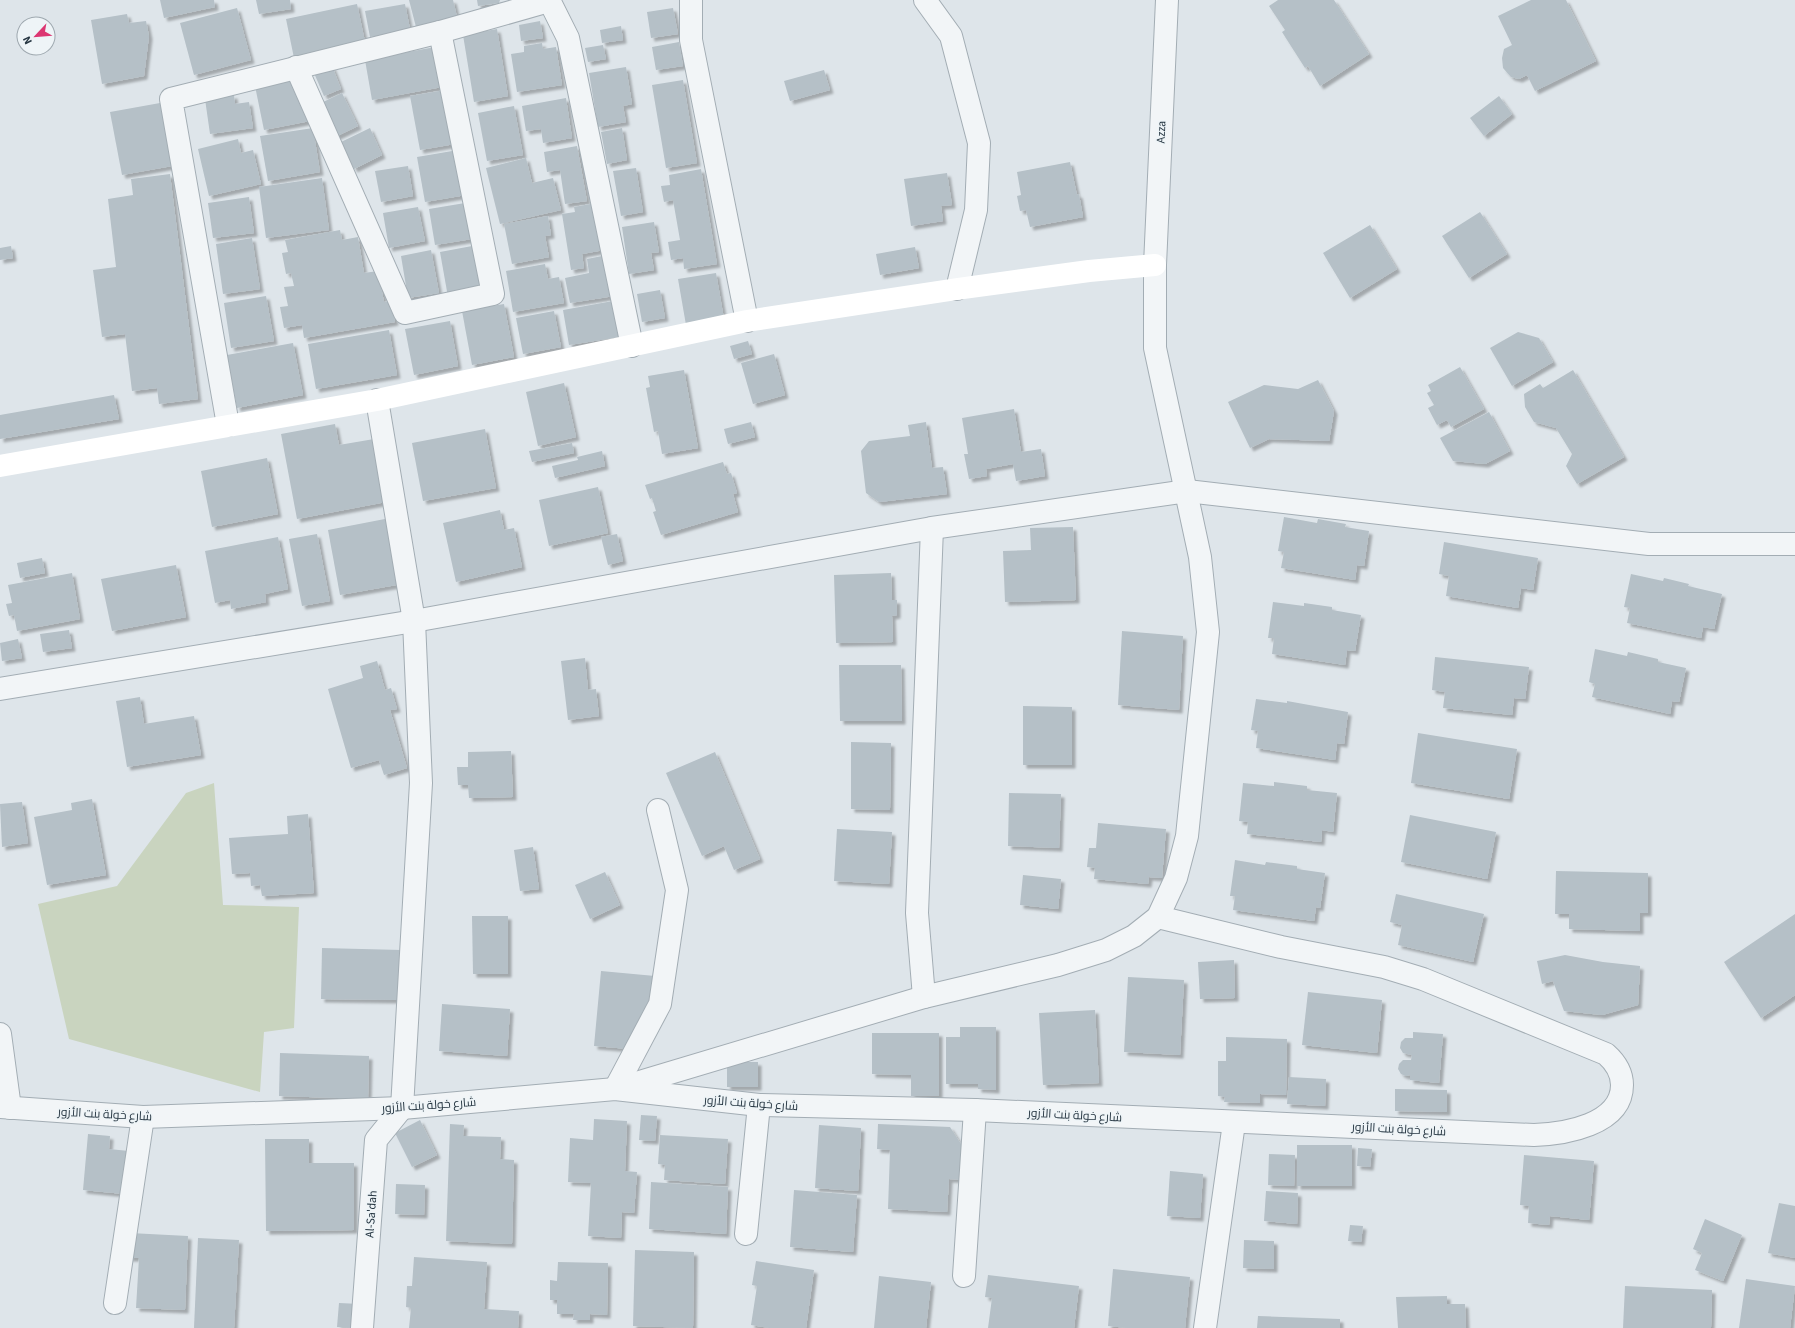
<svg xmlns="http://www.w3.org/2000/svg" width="1795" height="1328" viewBox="0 0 1795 1328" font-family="'Source Sans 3',Cairo,sans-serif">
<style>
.green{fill:#c9d4bf}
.building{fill:#b5c0c7;filter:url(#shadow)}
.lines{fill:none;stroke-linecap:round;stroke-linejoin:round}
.street-casing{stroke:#a3adb4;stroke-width:24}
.street{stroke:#f2f5f7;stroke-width:22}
.secondary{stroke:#fff;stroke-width:22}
.labels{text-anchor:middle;stroke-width:3;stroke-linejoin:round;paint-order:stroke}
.street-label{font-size:12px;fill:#263642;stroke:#eef4f7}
</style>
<defs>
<filter id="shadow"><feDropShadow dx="3.5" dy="3.5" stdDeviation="1" flood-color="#0004"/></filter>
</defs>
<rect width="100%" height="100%" fill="#dee5ea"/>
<polygon class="green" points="214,783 223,905 299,907 294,1028 264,1032 260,1092 69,1039 38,904 117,886 186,793"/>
<g class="building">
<polygon points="160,0 214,0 215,7 164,18"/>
<polygon points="256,0 290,0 291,9 259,14"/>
<polygon points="409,0 453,0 457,17 416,27"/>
<polygon points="477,0 500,0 499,3 478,6"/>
<polygon points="1278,0 1334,0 1369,54 1320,86 1308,66 1305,68 1282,32 1285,30 1269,6"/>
<polygon points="1531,0 1566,0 1596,61 1535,91 1527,75 1519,79 1511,77 1503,68 1502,58 1504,49 1512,45 1498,16"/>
<polygon points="357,4 365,42 294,58 286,19"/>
<polygon points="405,4 410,29 370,37 365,11"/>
<polygon points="237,8 251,60 194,75 180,23"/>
<polygon points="673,8 678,34 651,38 647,12"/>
<polygon points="127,14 129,23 146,21 149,36 144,76 102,84 91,20"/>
<polygon points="540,21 543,38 521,41 519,25"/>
<polygon points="621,26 623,40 602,43 600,30"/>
<polygon points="497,29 508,96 474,102 463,35"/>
<polygon points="679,42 683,66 656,70 652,47"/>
<polygon points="542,43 543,49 556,47 562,85 517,92 511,54 524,52 524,46"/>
<polygon points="603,45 606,59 588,62 585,48"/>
<polygon points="435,47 442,87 372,100 365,60"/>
<polygon points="332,66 341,89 324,96 314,73"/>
<polygon points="626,67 632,104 623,106 626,122 598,127 589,73"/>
<polygon points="824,70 830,90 790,101 784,81"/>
<polygon points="293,79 310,121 264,130 255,86"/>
<polygon points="683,80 697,163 666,168 652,85"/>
<polygon points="445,90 455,144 420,150 410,96"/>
<polygon points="342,93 358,126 335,137 319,104"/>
<polygon points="234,95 235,104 249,102 253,128 210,134 205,99"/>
<polygon points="1499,96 1512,114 1484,136 1470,118"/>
<polygon points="566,98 572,138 543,143 541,129 526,131 522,106"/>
<polygon points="160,103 172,166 122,175 110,112"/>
<polygon points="514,106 523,155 487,161 478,113"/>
<polygon points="313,128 320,172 268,181 260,136"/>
<polygon points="370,128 382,155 354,169 341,142"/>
<polygon points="622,128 627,160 607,164 601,132"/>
<polygon points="238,139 241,153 253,150 261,184 209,196 198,149"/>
<polygon points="577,146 587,201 565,204 560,170 547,172 544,152"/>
<polygon points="458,150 466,195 425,202 417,157"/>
<polygon points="526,158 532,183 553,178 561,210 500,224 486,168"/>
<polygon points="1070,162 1077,195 1079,194 1083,217 1030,227 1026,210 1020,211 1017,196 1021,195 1017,172"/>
<polygon points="408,166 413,196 381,202 375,171"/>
<polygon points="636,168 643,212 621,216 613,171"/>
<polygon points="701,169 717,264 684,269 683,258 671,260 668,242 680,240 673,200 664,202 661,186 670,185 669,175"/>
<polygon points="947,173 952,205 941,206 943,221 911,226 904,179"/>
<polygon points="170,174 198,399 159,404 157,388 132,391 125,334 102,337 93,270 116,267 108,199 133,195 131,179"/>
<polygon points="322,178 329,230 266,238 259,187"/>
<polygon points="249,197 254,233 213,238 208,203"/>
<polygon points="465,203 472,239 435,245 429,209"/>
<polygon points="596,203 604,250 582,254 584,268 571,270 562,214 575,212 574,207"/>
<polygon points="418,207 425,241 389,248 383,213"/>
<polygon points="1480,212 1507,254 1469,278 1442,236"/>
<polygon points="548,216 551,235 545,236 549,257 512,264 504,224"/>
<polygon points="654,222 659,252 651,253 654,270 629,274 622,227"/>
<polygon points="1370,225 1397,269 1350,298 1323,253"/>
<polygon points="340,230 342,240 358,237 364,273 378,271 384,302 391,301 395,322 304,338 302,325 284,328 280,307 288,306 284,287 294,286 291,273 286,274 282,253 288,252 285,240"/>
<polygon points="252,238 260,289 223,294 216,244"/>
<polygon points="11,246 13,258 0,260 0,248"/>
<polygon points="472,246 481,291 448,297 440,252"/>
<polygon points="915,247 919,268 880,275 876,254"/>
<polygon points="431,250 439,293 408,298 401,256"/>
<polygon points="607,255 614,296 570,303 565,278 589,273 587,259"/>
<polygon points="545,264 548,279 559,277 564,303 513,312 506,271"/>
<polygon points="716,273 724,319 686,325 678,279"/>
<polygon points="660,290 665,318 642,322 637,294"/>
<polygon points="266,296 274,341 231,348 224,303"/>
<polygon points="613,301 619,337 569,345 563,310"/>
<polygon points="504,304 514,357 472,365 462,311"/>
<polygon points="554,311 561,347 523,354 516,318"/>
<polygon points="450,321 458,366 414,375 405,329"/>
<polygon points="389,330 397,375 316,389 308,344"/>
<polygon points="1518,332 1539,338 1553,362 1512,386 1490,348"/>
<polygon points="748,341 752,354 734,359 730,346"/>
<polygon points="293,343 303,395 237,408 227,355"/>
<polygon points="774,354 785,395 753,404 741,363"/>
<polygon points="1460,367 1484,409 1451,427 1447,420 1437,425 1428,408 1434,405 1427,393 1431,391 1428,385"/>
<polygon points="684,370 698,448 662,454 658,431 654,432 646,388 650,387 648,376"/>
<polygon points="1573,370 1624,457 1577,484 1566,466 1572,454 1556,428 1534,422 1525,407 1524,394 1540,384 1543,388"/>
<polygon points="1318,380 1334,411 1329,441 1269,439 1250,448 1228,402 1264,385 1298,389"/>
<polygon points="564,383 576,437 538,446 526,392"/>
<polygon points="114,395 119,419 0,439 0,415"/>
<polygon points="1014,409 1021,452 1041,449 1045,476 1016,481 1013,464 986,469 987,476 969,479 964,454 968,454 962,418"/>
<polygon points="1489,412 1510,451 1485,464 1453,461 1440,438"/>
<polygon points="751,422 755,437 728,444 724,429"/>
<polygon points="926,422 932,468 943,467 947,494 879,502 866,493 861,451 869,441 910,436 908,425"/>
<polygon points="335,424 339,445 374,439 386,502 297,519 281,434"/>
<polygon points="485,429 496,488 423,501 412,443"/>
<polygon points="572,443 574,453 532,462 529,451"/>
<polygon points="602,451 605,466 555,478 552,466 578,460 577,457"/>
<polygon points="267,458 278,514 212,527 201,471"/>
<polygon points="723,462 727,474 731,473 737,493 733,494 738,512 661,535 653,512 656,511 652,498 650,499 645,485"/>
<polygon points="598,487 608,533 549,546 539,500"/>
<polygon points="500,510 504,530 514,528 522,567 456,582 443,523"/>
<polygon points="1284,517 1317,523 1318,519 1346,524 1345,527 1369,531 1364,566 1357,565 1355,580 1281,568 1284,552 1278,551"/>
<polygon points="390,518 402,584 340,595 328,530"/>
<polygon points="1073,527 1076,600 1005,602 1003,551 1031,550 1030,528"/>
<polygon points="317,534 330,601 302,606 289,539"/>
<polygon points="617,534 623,561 608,565 601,537"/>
<polygon points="278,537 288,589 265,594 266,602 231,609 230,600 215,603 205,551"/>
<polygon points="1444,542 1538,558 1533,590 1521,588 1518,608 1446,596 1449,576 1439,574"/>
<polygon points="42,558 45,573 20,578 17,563"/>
<polygon points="176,565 186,617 112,631 101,579"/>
<polygon points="72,573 80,619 17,631 14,615 9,616 6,604 12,603 8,585"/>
<polygon points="891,573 892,600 897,600 897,615 892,616 893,642 836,643 834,575"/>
<polygon points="1631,574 1663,581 1664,578 1689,584 1688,586 1722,594 1714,629 1703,627 1701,638 1627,623 1630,608 1624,607"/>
<polygon points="1273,602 1304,606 1304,603 1332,607 1332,610 1361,615 1355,651 1347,650 1345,665 1272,654 1274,638 1268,638"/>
<polygon points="69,630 72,648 43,652 40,634"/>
<polygon points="1122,631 1183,636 1179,710 1118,705"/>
<polygon points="18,639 22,658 2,661 0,643"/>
<polygon points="1595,649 1627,656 1628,652 1658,659 1658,662 1686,668 1679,702 1672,701 1670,714 1592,697 1595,684 1589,682"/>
<polygon points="1435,657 1529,667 1525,699 1514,698 1512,715 1443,708 1445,692 1432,690"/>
<polygon points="585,658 588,690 596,689 599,716 568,720 561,661"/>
<polygon points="377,661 385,690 391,688 397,709 390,710 407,768 384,775 379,760 351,768 328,689 363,678 360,666"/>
<polygon points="839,665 901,665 902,721 840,721"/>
<polygon points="140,697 144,724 194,716 201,755 127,767 116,701"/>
<polygon points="1256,699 1287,703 1287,701 1348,712 1344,744 1337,743 1335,760 1256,748 1258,731 1251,730"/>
<polygon points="1023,706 1072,707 1072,765 1023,765"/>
<polygon points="1418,733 1517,749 1509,799 1411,783"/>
<polygon points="851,742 891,743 890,810 851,809"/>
<polygon points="511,751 513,797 469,798 468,785 458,785 457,767 468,767 468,752"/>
<polygon points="715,752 760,859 734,870 724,846 702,856 666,773"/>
<polygon points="1274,782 1307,786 1307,790 1337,793 1333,832 1322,830 1321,842 1247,834 1248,822 1239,821 1243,783 1274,786"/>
<polygon points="1009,793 1061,794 1059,848 1008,846"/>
<polygon points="92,799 106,875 47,885 34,817 72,810 71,803"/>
<polygon points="22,802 28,843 2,847 0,804"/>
<polygon points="308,814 314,893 262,896 260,885 251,886 250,873 232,874 229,838 288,834 287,816"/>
<polygon points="1410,815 1496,832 1487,879 1401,862"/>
<polygon points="1098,823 1166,829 1162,878 1149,877 1148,884 1094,879 1095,868 1087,867 1089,848 1096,848"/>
<polygon points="837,829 892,832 889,884 834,881"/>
<polygon points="533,847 539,889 520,891 514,850"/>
<polygon points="1235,860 1265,865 1266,862 1297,866 1297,869 1325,873 1320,908 1316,907 1314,921 1233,910 1235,896 1230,896"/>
<polygon points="1556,871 1648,873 1648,913 1640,913 1640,931 1569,929 1569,914 1555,914"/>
<polygon points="605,872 620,905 590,919 575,885"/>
<polygon points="1023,875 1061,879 1058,909 1020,905"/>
<polygon points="1396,894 1484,914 1473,962 1398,945 1402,925 1390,922"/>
<polygon points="1795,914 1795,995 1761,1018 1724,962"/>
<polygon points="472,916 508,916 508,974 473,974"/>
<polygon points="322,948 402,950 401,1000 321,999"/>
<polygon points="1565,955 1603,962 1640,966 1638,1005 1602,1015 1564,1011 1553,981 1542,984 1537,961"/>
<polygon points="1234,960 1235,998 1200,999 1198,962"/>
<polygon points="601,971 655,976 654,987 629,1049 594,1046"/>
<polygon points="1128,977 1184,980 1180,1055 1124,1052"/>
<polygon points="1308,992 1382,1000 1377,1053 1302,1045"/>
<polygon points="442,1004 510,1009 507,1056 439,1051"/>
<polygon points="1095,1010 1099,1083 1043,1085 1039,1013"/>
<polygon points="960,1027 996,1027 996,1090 978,1089 978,1084 946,1084 946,1037 960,1037"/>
<polygon points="1413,1032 1443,1034 1439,1083 1410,1080 1410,1075 1406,1076 1401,1074 1398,1069 1399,1064 1403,1060 1411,1060 1412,1055 1403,1053 1400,1048 1401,1042 1405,1038 1413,1038"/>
<polygon points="872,1033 939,1033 939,1096 911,1096 911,1075 872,1074"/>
<polygon points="1226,1037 1287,1039 1286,1095 1260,1094 1260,1103 1224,1102 1225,1097 1218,1096 1218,1061 1226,1061"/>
<polygon points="280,1053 369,1056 368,1099 279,1096"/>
<rect x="727" y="1062" width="31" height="25"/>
<polygon points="1289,1077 1326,1079 1325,1106 1287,1104"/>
<polygon points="1395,1089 1447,1090 1447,1112 1395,1111"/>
<polygon points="641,1115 657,1116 655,1141 639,1140"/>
<polygon points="594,1119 627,1121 625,1171 637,1172 634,1213 622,1212 621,1238 588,1236 591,1183 568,1182 570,1138 593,1140"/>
<polygon points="420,1120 437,1155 412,1167 395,1133"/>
<polygon points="450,1124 464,1125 463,1136 501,1137 500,1159 514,1160 512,1244 446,1241"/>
<polygon points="878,1124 950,1127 968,1155 967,1180 949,1179 947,1212 888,1209 890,1150 877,1149"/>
<polygon points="819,1125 861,1128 858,1191 815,1188"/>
<polygon points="88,1134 110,1136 109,1149 129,1151 124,1194 83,1190"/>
<polygon points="660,1135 728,1139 725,1184 664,1180 665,1165 658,1164"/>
<polygon points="265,1139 309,1139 309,1163 354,1163 354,1230 266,1231"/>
<rect x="1297" y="1145" width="55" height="41"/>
<polygon points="1358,1148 1372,1149 1370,1167 1357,1166"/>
<polygon points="1269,1154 1295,1155 1294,1186 1268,1185"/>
<polygon points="1524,1155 1594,1161 1589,1220 1550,1216 1549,1225 1528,1223 1529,1206 1520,1205"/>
<polygon points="1170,1171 1203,1174 1200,1218 1167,1216"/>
<polygon points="651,1182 728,1187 726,1234 649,1229"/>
<polygon points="396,1184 425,1185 424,1215 395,1214"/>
<polygon points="794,1190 857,1195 853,1252 790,1247"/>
<polygon points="1266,1191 1298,1193 1297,1224 1264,1221"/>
<polygon points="1779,1203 1795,1206 1795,1258 1768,1253"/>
<polygon points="1705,1219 1742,1235 1723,1281 1695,1270 1702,1253 1693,1249"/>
<polygon points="1350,1225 1363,1226 1361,1242 1348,1241"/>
<polygon points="130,1233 188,1236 185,1310 136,1308 139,1258 129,1258"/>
<polygon points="198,1238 239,1240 234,1328 194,1328"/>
<polygon points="1244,1240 1274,1241 1274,1269 1243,1268"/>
<polygon points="635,1250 694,1252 693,1328 633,1326"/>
<polygon points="414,1257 487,1262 484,1309 519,1311 518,1328 409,1328 411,1308 406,1307 407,1286 412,1286"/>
<polygon points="756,1261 814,1270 806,1328 770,1328 751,1325 757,1286 752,1285"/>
<polygon points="558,1262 608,1263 607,1315 590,1314 590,1320 573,1320 574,1314 557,1314 557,1300 550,1300 550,1280 557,1281"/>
<polygon points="1113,1269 1190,1277 1185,1328 1128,1328 1108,1326"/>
<polygon points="988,1275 1079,1286 1074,1328 988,1328 992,1298 985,1297"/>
<polygon points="879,1276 931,1282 926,1328 874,1328"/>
<polygon points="1746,1279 1795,1286 1790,1328 1739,1328"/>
<polygon points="1625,1286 1712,1290 1711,1328 1623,1328"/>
<polygon points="1447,1296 1447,1304 1465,1304 1466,1328 1398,1328 1396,1297"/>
<polygon points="339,1303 360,1304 358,1328 337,1327"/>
<polygon points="1258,1316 1340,1319 1340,1328 1257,1328"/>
</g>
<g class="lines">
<g class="street-casing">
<g id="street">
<polyline points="549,0 568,38 632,346"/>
<polyline points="691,0 691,40 747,321"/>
<polyline points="925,0 951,36 979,143 976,210 957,289"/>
<polyline points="296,67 405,313 493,294 440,32"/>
<polyline points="228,425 171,99 440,32 549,1"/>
<polyline points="0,689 414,621 932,528 1187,491 1649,544 1795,544"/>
<polyline points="924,997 917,913 932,528"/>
<polyline points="0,1034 10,1108"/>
<polyline points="623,1087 924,997 1058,965 1106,950 1134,936 1158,917 1176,878 1187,836 1208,632 1200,557 1155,348 1155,265 1167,0"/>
<polyline points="615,1089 660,1004 677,890 658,810"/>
<path d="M0,1107l143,10 259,-9 213,-19 144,16 216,5 559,25c30,-1 88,-10 88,-50 0,-13 -7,-23 -16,-31l-183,-75 -39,-12 -103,-20 -123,-30"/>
<polyline points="746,1234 759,1105"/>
<polyline points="964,1276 975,1110"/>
<polyline points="115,1303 143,1117"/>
<polyline points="362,1328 376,1140 402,1108 421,783 414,621 377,400"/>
<polyline points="1205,1328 1234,1123"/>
</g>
</g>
<use href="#street" class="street"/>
<polyline class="secondary" points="0,466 377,400 747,321 957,289 1089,271 1155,265"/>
</g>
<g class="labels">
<g class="street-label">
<text transform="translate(1161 132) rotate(-88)" y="4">Azza</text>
<text transform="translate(751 1103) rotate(4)" y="4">شارع خولة بنت الأزور</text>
<text transform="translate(429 1105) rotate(-4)" y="4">شارع خولة بنت الأزور</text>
<text transform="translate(105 1114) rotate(3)" y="4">شارع خولة بنت الأزور</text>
<text transform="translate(1075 1115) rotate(3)" y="4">شارع خولة بنت الأزور</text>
<text transform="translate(1399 1129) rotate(3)" y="4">شارع خولة بنت الأزور</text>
<text transform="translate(371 1214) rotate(-86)" y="4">Al-Sa'dah</text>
</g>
</g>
<g transform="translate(36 36) rotate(244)"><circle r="19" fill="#eef4f7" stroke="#9ea8af"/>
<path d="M0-3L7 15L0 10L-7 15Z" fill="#dc3672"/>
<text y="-6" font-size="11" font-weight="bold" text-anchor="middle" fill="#263642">N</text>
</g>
</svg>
